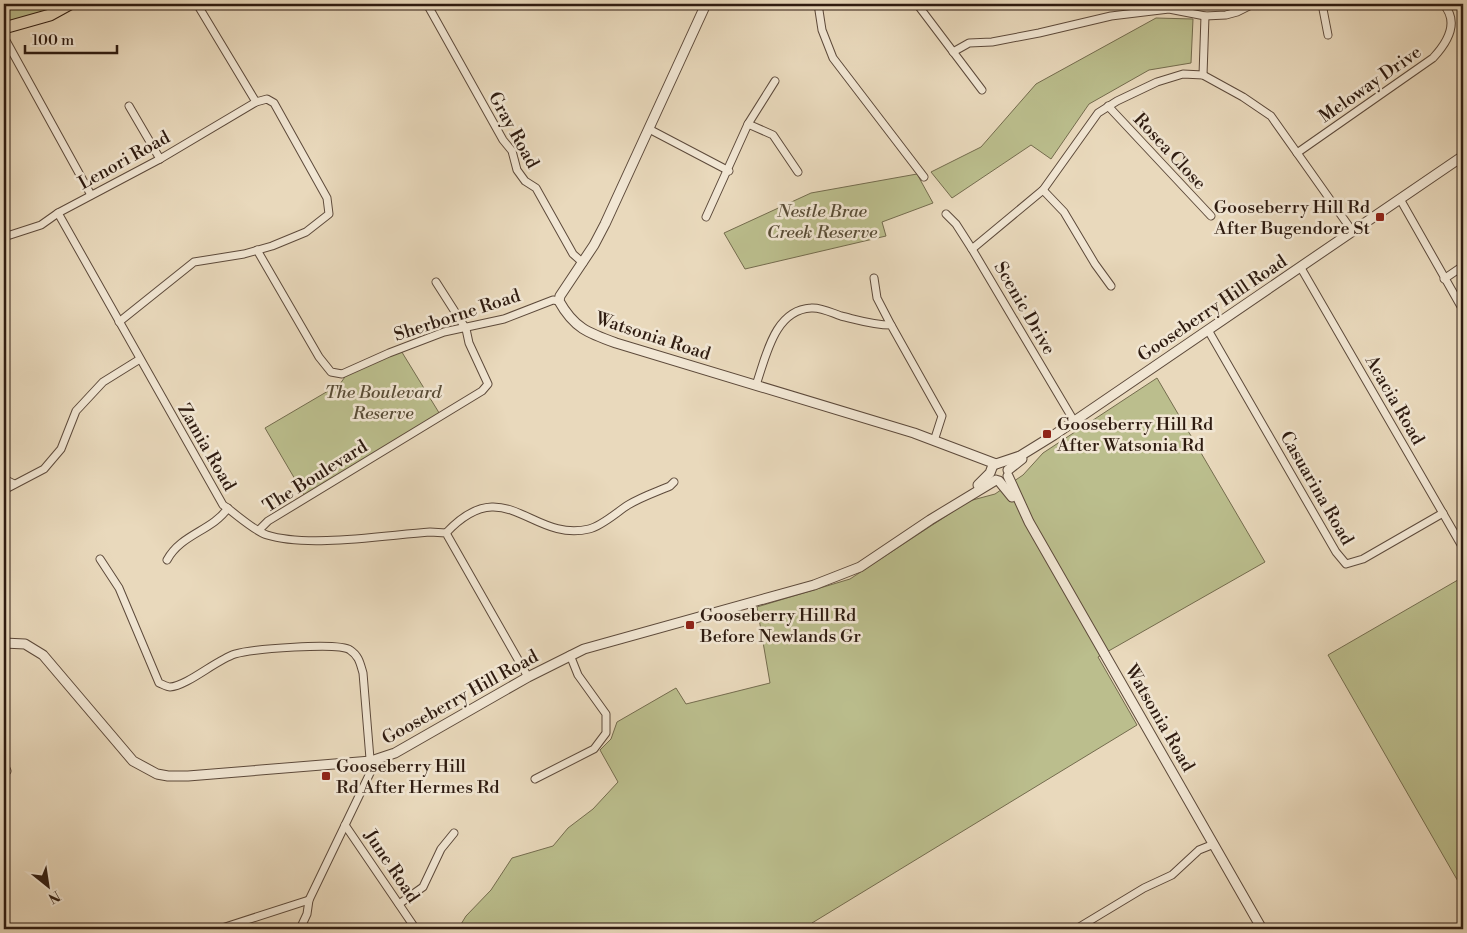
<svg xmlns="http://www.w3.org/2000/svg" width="1467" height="933" viewBox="0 0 1467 933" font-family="'Libre Bodoni',serif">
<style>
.green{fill:#bbbe8d;stroke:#746c4e}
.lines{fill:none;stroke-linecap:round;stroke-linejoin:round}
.minor-casing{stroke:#5d4a3b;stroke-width:9}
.tertiary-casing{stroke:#5d4a3b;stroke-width:11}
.primary-casing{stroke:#2e1b10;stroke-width:13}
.minor{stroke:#f1e6d3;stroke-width:7}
.tertiary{stroke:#f1e6d3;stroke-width:9}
.primary{stroke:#e9d9bc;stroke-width:11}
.poi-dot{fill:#8f2418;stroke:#f1e6d3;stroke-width:2}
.labels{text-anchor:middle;stroke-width:5;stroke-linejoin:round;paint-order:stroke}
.street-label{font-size:18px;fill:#2e1b10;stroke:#f1e6d3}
.poi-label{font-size:18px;fill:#2e1b10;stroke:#f1e6d3;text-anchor:start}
.park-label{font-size:18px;font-style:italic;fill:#584c36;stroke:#f1e6d3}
</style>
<rect width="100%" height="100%" fill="#e9d9bc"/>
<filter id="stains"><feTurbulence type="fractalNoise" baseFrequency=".004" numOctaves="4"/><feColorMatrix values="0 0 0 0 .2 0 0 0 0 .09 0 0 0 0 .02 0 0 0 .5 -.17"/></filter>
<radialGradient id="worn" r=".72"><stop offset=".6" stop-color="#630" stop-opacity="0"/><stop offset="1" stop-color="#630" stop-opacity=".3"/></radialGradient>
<g class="green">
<polygon points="4,4 52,4 47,6 50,15 4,28"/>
<polygon points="1156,18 1193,19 1191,63 1149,70 1089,104 1051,159 1031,145 952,198 931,172 981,147 1036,84"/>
<polygon points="917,174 933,203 882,222 886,236 745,269 724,233 811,193"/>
<polygon points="400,349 441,416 306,498 265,428 340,384 349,371"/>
<polygon points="1157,378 1265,562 1098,657 1137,725 812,923 808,929 458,929 466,916 491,890 512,858 553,846 568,828 593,809 618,782 600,750 611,739 617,722 676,688 686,704 770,683 757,607 850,579 969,501 995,494 1023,475 1043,453"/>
<polygon points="1463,577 1463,890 1328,655"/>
</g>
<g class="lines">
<g class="minor-casing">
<g id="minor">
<polyline points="427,4 503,140 512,151 517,170 525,181 536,188 573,254 583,263"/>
<polyline points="818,4 822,30 833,58 924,177"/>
<polyline points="917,4 982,90"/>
<polyline points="1322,4 1328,35"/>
<polyline points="4,37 91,195"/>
<polyline points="953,52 969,43 992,42 1039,33 1111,16 1169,9 1205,16 1226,15 1237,12 1253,4"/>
<polyline points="1203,75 1205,16"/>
<polyline points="129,106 160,159"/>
<polyline points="1108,106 1211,216"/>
<polyline points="748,124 773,135 798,172"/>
<polyline points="649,129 729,171"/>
<path d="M1297,153l136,-95c14,-15 27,-36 10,-54"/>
<polyline points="1043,190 1064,212 1095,264 1111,286"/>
<polyline points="1400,199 1463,310"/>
<path d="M58,213l165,292c12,8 31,26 44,30 41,13 119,0 163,-3l16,1 82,144"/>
<polyline points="946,214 956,224 972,249 1074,421"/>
<polyline points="706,217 748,124 775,81"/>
<polyline points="4,237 41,225 58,213 160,159 256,102"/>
<polyline points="972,249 1043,190 1098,113 1117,101 1157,82 1183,74 1203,75 1243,97 1271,116 1353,232"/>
<polyline points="257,250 319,357 331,372 342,374 389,353 444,332 504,319 553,300 559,301"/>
<polyline points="1301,268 1463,548"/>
<polyline points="874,278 877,298 891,325"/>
<polyline points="1444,279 1463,266"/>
<polyline points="119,322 194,262 244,254 272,246 306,232 329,214 327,198 274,103 267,99 256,102 197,4"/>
<polyline points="1208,330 1336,552 1346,564 1363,559 1443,513"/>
<path d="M756,385c10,-28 18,-75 55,-77 10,-1 21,5 30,8 17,4 32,9 50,9l51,91 -8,25"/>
<polyline points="4,479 14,484"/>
<polyline points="4,490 44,469 61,449 76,411 103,382 140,359"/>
<polyline points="259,530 268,521 482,391 488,384 469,343 466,329 436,282"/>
<path d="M446,533c59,-63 85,10 143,-4 13,-3 28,-17 39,-24 13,-8 28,-13 42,-19l4,-4"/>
<path d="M100,559l19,29 40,95c3,1 8,4 11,4 17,-1 46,-27 65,-33 16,-5 104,-12 115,-4 9,6 10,13 13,23l8,98 -62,129 -2,14 -7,15"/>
<path d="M167,560c14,-26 45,-29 61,-52"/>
<polyline points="4,764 7,771"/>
<polyline points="535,779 594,749 606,733 606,714 578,675 570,655"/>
<polyline points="345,825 413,925"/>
<polyline points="399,904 423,887 441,849 454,833"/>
<polyline points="219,929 309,900"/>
<polyline points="1076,929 1144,888 1172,875 1199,850 1214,844"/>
</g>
</g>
<g class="tertiary-casing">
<g id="tertiary">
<path d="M706,4l-101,220 -11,21 -34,51 -1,5c15,27 29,32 57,42l298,90 82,31"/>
<polyline points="1008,470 1022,459"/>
<polyline points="1008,476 1029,522 1262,929"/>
<polyline points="999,481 1012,497"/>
<polyline points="978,485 990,473 993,465 1020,456 1054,435 1463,156"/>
<polyline points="4,643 25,644 43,655 133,761 157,774 168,776 188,776 371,761 395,753 528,677 584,649 814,585 860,567 930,520 996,480"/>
</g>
</g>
<g class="primary-casing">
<polyline id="primary" points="4,28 50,15 70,4"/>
</g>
<use href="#minor" class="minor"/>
<use href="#tertiary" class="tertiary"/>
<use href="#primary" class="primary"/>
</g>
<g class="poi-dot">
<rect x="1375" y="212" width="10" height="10" rx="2.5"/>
<rect x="1042" y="429" width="10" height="10" rx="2.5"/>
<rect x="685" y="620" width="10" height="10" rx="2.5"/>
<rect x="321" y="771" width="10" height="10" rx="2.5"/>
</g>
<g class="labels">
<g class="street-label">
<text transform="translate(1370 84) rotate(-35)" y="6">Meloway Drive</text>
<text transform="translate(514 130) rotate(61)" y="6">Gray Road</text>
<text transform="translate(1170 151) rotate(47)" y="6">Rosea Close</text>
<text transform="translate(124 160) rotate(-29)" y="6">Lenori Road</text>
<text transform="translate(1025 308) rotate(60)" y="6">Scenic Drive</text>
<text transform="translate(1212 308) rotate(-34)" y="6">Gooseberry Hill Road</text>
<text transform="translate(457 315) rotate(-18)" y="6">Sherborne Road</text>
<text transform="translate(653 336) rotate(18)" y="6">Watsonia Road</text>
<text transform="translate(1395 400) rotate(60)" y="6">Acacia Road</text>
<text transform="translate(207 447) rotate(60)" y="6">Zamia Road</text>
<text transform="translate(315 476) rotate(-32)" y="6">The Boulevard</text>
<text transform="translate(1317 488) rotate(60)" y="6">Casuarina Road</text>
<text transform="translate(460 697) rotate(-29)" y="6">Gooseberry Hill Road</text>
<text transform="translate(1160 718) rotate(60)" y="6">Watsonia Road</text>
<text transform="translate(392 866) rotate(56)" y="6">June Road</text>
</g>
<g class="poi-label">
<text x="1370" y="213" text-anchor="end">Gooseberry Hill Rd<tspan x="1370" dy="21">After Bugendore St</tspan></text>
<text x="1057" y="430">Gooseberry Hill Rd<tspan x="1057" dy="21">After Watsonia Rd</tspan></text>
<text x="700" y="621">Gooseberry Hill Rd<tspan x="700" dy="21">Before Newlands Gr</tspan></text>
<text x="336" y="772">Gooseberry Hill<tspan x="336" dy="21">Rd After Hermes Rd</tspan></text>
</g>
<g class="park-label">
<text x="822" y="217">Nestle Brae<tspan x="822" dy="21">Creek Reserve</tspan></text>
<text x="383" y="398">The Boulevard<tspan x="383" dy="21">Reserve</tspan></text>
</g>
</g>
<rect width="1467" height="933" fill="none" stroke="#e9d9bc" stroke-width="20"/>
<rect x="5" y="5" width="1457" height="923" fill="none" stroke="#2e1b10" stroke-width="2.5"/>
<rect x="10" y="10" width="1447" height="913" fill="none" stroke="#2e1b10"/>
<g transform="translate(48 886) rotate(150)" stroke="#f1e6d3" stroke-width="4" paint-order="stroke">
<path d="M0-4L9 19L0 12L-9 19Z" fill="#2e1b10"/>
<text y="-8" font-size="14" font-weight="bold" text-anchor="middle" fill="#2e1b10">N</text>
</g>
<path d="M25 45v8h92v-8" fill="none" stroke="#2e1b10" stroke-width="2.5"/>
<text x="32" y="45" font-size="15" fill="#2e1b10" stroke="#f1e6d3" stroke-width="4" paint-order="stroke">100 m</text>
<rect width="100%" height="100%" filter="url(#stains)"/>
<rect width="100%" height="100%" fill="url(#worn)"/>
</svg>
